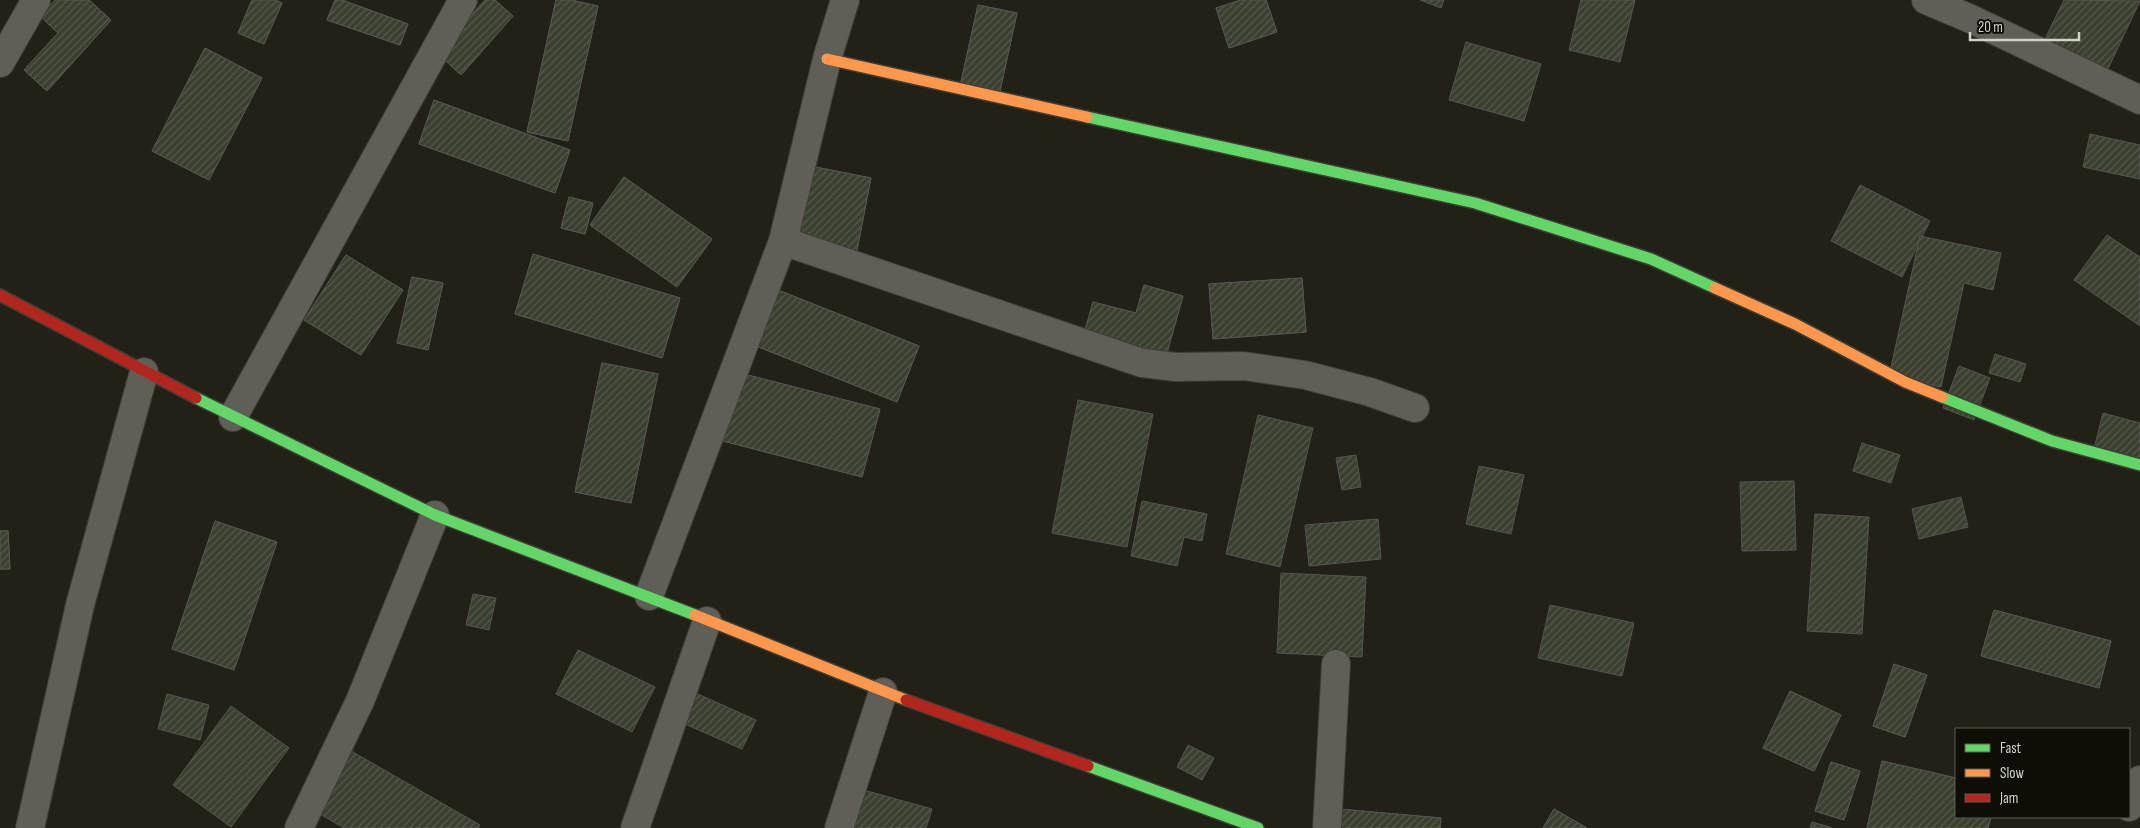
<svg xmlns="http://www.w3.org/2000/svg" width="2140" height="828" viewBox="0 0 2140 828" font-family="'Sofia Sans Condensed',sans-serif">
<style>
.building{fill:url(#building-hatch);stroke:#55564f}
.lines{fill:none;stroke-linecap:round;stroke-linejoin:round}
.street-casing{stroke:#3e3e36;stroke-width:30}
.fast-casing{stroke:#3e3e36;stroke-width:14}
.slow-casing{stroke:#3e3e36;stroke-width:14}
.jam-casing{stroke:#3e3e36;stroke-width:14}
.street{stroke:#5f5f57;stroke-width:28}
.fast{stroke:#63d668;stroke-width:11}
.slow{stroke:#ff974d;stroke-width:11}
.jam{stroke:#b3261e;stroke-width:11}
</style>
<defs>
<pattern id="building-hatch" width="6" height="6" patternUnits="userSpaceOnUse" patternTransform="scale(1.25)"><rect width="6" height="6" fill="#3a3f30"/><path d="M-1 1l2-2M0 6l6-6M5 7l2-2" fill="none" stroke="#565a4c"/></pattern>
</defs>
<rect width="100%" height="100%" fill="#212117"/>
<g class="building">
<polygon points="55,0 89,0 111,20 47,91 24,70 58,33 40,16"/>
<polygon points="55,0 89,0 111,20 47,91 24,70 58,33 40,16"/>
<polygon points="252,0 275,0 282,3 264,44 238,33"/>
<polygon points="252,0 275,0 282,3 264,44 238,33"/>
<polygon points="335,0 342,0 408,24 400,45 327,20"/>
<polygon points="335,0 342,0 408,24 400,45 327,20"/>
<polygon points="485,0 495,0 513,16 461,75 437,53"/>
<polygon points="485,0 495,0 513,16 461,75 437,53"/>
<polygon points="556,0 571,0 598,6 568,141 527,132"/>
<polygon points="556,0 571,0 598,6 568,141 527,132"/>
<polygon points="1241,0 1266,0 1277,32 1229,48 1216,8"/>
<polygon points="1241,0 1266,0 1277,32 1229,48 1216,8"/>
<polygon points="1420,0 1444,0 1441,8"/>
<polygon points="1581,0 1635,0 1620,62 1569,50"/>
<polygon points="2064,0 2140,1 2107,71 2044,41"/>
<polygon points="978,5 1017,13 1000,91 961,82"/>
<polygon points="978,5 1017,13 1000,91 961,82"/>
<polygon points="1466,42 1541,64 1524,121 1449,100"/>
<polygon points="205,48 262,78 209,180 152,151"/>
<polygon points="205,48 262,78 209,180 152,151"/>
<polygon points="434,100 570,150 555,193 419,144"/>
<polygon points="434,100 570,150 555,193 419,144"/>
<polygon points="2090,134 2140,145 2140,179 2083,167"/>
<polygon points="810,166 871,178 856,255 796,244"/>
<polygon points="810,166 871,178 856,255 796,244"/>
<polygon points="624,177 712,239 677,287 590,225"/>
<polygon points="624,177 712,239 677,287 590,225"/>
<polygon points="1860,185 1930,221 1902,277 1831,241"/>
<polygon points="569,197 593,203 585,234 561,228"/>
<polygon points="569,197 593,203 585,234 561,228"/>
<polygon points="2107,235 2140,257 2140,326 2074,280"/>
<polygon points="1920,236 2001,253 1993,290 1964,283 1941,387 1889,376"/>
<polygon points="533,254 680,298 662,358 515,314"/>
<polygon points="533,254 680,298 662,358 515,314"/>
<polygon points="346,255 403,290 361,355 304,320"/>
<polygon points="346,255 403,290 361,355 304,320"/>
<polygon points="412,277 443,283 428,350 397,343"/>
<polygon points="412,277 443,283 428,350 397,343"/>
<polygon points="1302,278 1306,332 1213,339 1209,284"/>
<polygon points="1302,278 1306,332 1213,339 1209,284"/>
<polygon points="1144,285 1183,296 1165,360 1083,338 1093,302 1136,313"/>
<polygon points="1144,285 1183,296 1165,360 1083,338 1093,302 1136,313"/>
<polygon points="778,290 919,346 897,402 756,346"/>
<polygon points="778,290 919,346 897,402 756,346"/>
<polygon points="1995,354 2026,364 2020,382 1989,373"/>
<polygon points="602,363 658,374 631,503 575,492"/>
<polygon points="602,363 658,374 631,503 575,492"/>
<polygon points="1959,366 1990,378 1974,420 1943,408"/>
<polygon points="740,373 880,409 862,477 723,441"/>
<polygon points="740,373 880,409 862,477 723,441"/>
<polygon points="1078,400 1153,414 1127,547 1052,533"/>
<polygon points="2103,413 2140,423 2140,464 2093,453"/>
<polygon points="1258,415 1313,428 1280,567 1226,554"/>
<polygon points="1862,443 1900,455 1891,483 1853,471"/>
<polygon points="1356,455 1361,487 1342,490 1336,458"/>
<polygon points="1479,466 1524,475 1511,534 1466,524"/>
<polygon points="1794,481 1796,550 1742,551 1740,482"/>
<polygon points="1961,497 1968,527 1919,539 1912,509"/>
<polygon points="1142,501 1207,514 1202,541 1184,537 1177,566 1131,556"/>
<polygon points="1815,514 1869,517 1862,634 1807,631"/>
<polygon points="1378,519 1381,559 1309,566 1305,525"/>
<polygon points="215,521 277,542 234,670 172,649"/>
<polygon points="215,521 277,542 234,670 172,649"/>
<polygon points="0,531 8,531 10,569 0,569"/>
<polygon points="0,531 8,531 10,569 0,569"/>
<polygon points="1281,573 1366,577 1362,657 1277,653"/>
<polygon points="473,594 496,598 489,630 466,625"/>
<polygon points="1550,605 1634,623 1622,676 1538,658"/>
<polygon points="1994,610 2111,641 2099,688 1981,656"/>
<polygon points="1994,610 2111,641 2099,688 1981,656"/>
<polygon points="578,650 655,687 632,732 556,694"/>
<polygon points="1894,664 1927,675 1905,737 1873,726"/>
<polygon points="1894,664 1927,675 1905,737 1873,726"/>
<polygon points="691,691 756,720 742,749 678,721"/>
<polygon points="1790,691 1841,715 1814,771 1763,748"/>
<polygon points="1790,691 1841,715 1814,771 1763,748"/>
<polygon points="167,694 209,705 200,740 158,729"/>
<polygon points="231,706 289,748 231,827 173,785"/>
<polygon points="339,744 480,825 478,828 344,828 304,805"/>
<polygon points="1188,745 1214,758 1202,780 1177,767"/>
<polygon points="1882,761 1956,778 1956,817 1991,817 1988,828 1867,828"/>
<polygon points="1882,761 1956,778 1956,817 1991,817 1988,828 1867,828"/>
<polygon points="1831,762 1860,771 1844,820 1815,811"/>
<polygon points="1831,762 1860,771 1844,820 1815,811"/>
<polygon points="849,786 932,809 926,828 837,828"/>
<polygon points="1339,809 1441,818 1440,828 1337,828"/>
<polygon points="1339,809 1441,818 1440,828 1337,828"/>
<polygon points="1554,809 1587,828 1543,828"/>
<polygon points="1554,809 1587,828 1543,828"/>
<polygon points="1812,822 1832,828 1810,828"/>
<polygon points="1812,822 1832,828 1810,828"/>
</g>
<g class="lines">
<g class="street-casing">
<g id="street">
<polyline points="1926,0 1971,19 2140,100"/>
<polyline points="0,63 36,0"/>
<polyline points="783,241 1142,363 1176,367 1243,366 1305,375 1370,392 1415,408"/>
<polyline points="233,417 463,0"/>
<polyline points="649,596 783,241 827,59 845,0"/>
<polyline points="2129,807 2140,780"/>
<polyline points="30,828 80,605 144,372"/>
<polyline points="299,828 360,701 435,515"/>
<polyline points="635,828 707,621"/>
<polyline points="839,828 883,692"/>
<polyline points="1327,828 1336,664"/>
</g>
</g>
<g class="fast-casing">
<g id="fast">
<polyline points="1087,117 1475,203 1651,259 1715,288"/>
<polyline points="1942,397 2052,441 2140,465"/>
<polyline points="196,398 435,515 695,615"/>
<polyline points="1088,766 1258,828"/>
</g>
</g>
<g class="slow-casing">
<g id="slow">
<polyline points="827,59 1087,117"/>
<polyline points="1715,288 1795,324 1905,382 1942,397"/>
<polyline points="695,615 906,700"/>
</g>
</g>
<g class="jam-casing">
<g id="jam">
<polyline points="0,295 196,398"/>
<polyline points="906,700 1088,766"/>
</g>
</g>
<use href="#street" class="street"/>
<use href="#fast" class="fast"/>
<use href="#slow" class="slow"/>
<use href="#jam" class="jam"/>
</g>
<rect x="1955" y="728" width="175" height="90" fill="#0e0e06" stroke="#5c5d53"/>
<rect x="1965" y="744" width="25" height="8" fill="#63d668" stroke="#5c5d53"/>
<text x="2000" y="753" font-size="15" fill="#d2d3c7">Fast</text>
<rect x="1965" y="769" width="25" height="8" fill="#ff974d" stroke="#5c5d53"/>
<text x="2000" y="778" font-size="15" fill="#d2d3c7">Slow</text>
<rect x="1965" y="794" width="25" height="8" fill="#b3261e" stroke="#5c5d53"/>
<text x="2000" y="803" font-size="15" fill="#d2d3c7">Jam</text>
<path d="M1970 32v8h109v-8" fill="none" stroke="#d2d3c7" stroke-width="2.5"/>
<text x="1978" y="32" font-size="15" fill="#d2d3c7" stroke="#0e0e06" stroke-width="4" paint-order="stroke">20 m</text>
</svg>
